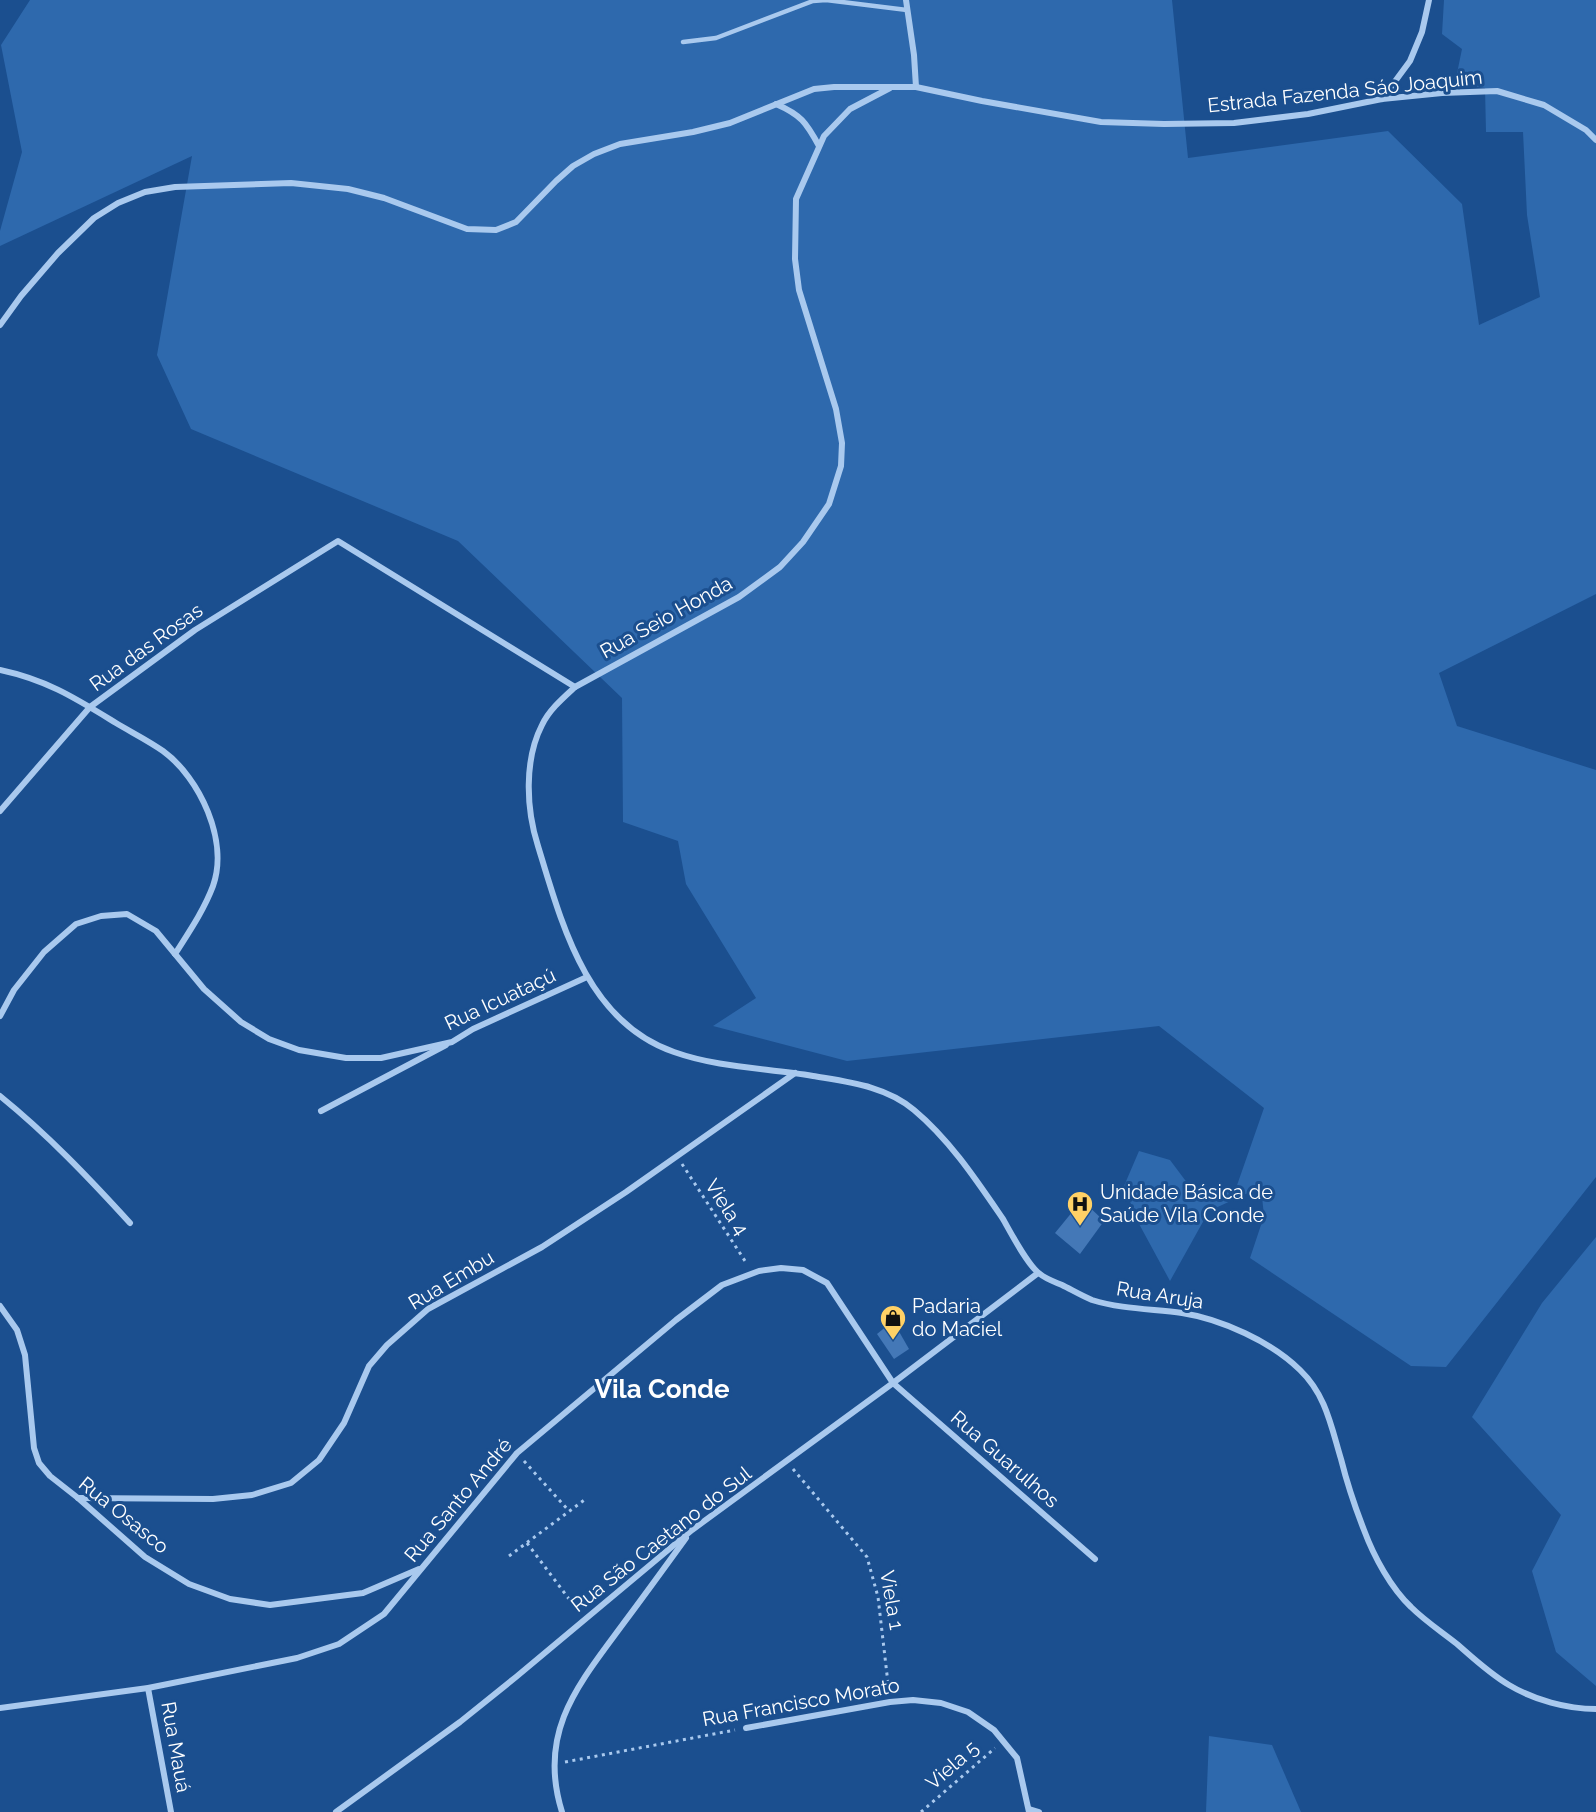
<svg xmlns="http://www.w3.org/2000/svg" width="1596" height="1812" viewBox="0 0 1596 1812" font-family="Raleway,sans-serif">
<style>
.green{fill:#2e69ad}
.building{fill:#4478b7}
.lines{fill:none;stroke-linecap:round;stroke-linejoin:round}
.path{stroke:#a9c9ee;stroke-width:3;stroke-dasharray:3 4.5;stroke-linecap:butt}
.service{stroke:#a9c9ee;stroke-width:4.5}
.minor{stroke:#a9c9ee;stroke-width:6}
.labels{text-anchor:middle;stroke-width:6;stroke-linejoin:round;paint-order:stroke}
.street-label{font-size:20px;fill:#fff;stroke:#1b4f8f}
.poi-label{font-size:20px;fill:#fff;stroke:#1b4f8f;text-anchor:start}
.district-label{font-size:26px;font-weight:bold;fill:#fff;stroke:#1b4f8f}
</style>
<rect width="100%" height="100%" fill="#1b4f8f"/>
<g class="green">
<polygon points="30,0 1172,0 1188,158 1388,131 1462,204 1479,325 1540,297 1527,215 1523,132 1486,132 1485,88 1455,83 1462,49 1442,34 1444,0 1596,0 1596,594 1439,673 1457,726 1596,770 1596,1177 1446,1367 1411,1366 1250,1258 1264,1216 1261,1187 1209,1211 1170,1281 1138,1222 1124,1186 1139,1151 1170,1160 1191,1188 1235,1191 1264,1108 1159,1026 847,1061 713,1026 756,998 686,884 678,841 623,822 622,698 458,541 191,429 157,355 192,156 0,246 0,231 22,152 1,45"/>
<polygon points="1596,1237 1596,1686 1556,1652 1532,1571 1561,1515 1472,1417 1542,1303"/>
<polygon points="1209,1736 1272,1745 1301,1812 1206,1812"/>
</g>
<g class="building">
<polygon points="1082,1200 1104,1221 1080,1254 1055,1233"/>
<polygon points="893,1321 909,1349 894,1359 877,1334"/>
</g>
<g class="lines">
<g class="path">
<polyline points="682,1164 747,1264"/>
<polyline points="524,1461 569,1511"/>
<polyline points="793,1469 867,1557 878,1597 889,1692"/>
<polyline points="527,1543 578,1611"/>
<polyline points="509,1556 587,1498"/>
<polyline points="565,1762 735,1730"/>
<polyline points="921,1812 995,1748"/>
</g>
<polyline class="service" points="683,42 716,38 813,1 826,0 907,10"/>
<g class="minor">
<polyline points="906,0 914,55 916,87"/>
<path d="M890,88l-40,21 -26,27 -28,63 -1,60 4,31 37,119 6,34 -1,23 -12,38 -26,38 -23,25 -41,30 -164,90c-12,11 -26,23 -33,38 -18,35 -16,84 -4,121 24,79 49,176 136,206 45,16 93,16 139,24 35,6 73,10 101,34 36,30 63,71 89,109 8,14 25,47 37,55 6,5 15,8 22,11 10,5 20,11 30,15 29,9 60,9 90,13 39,6 90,29 118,57 26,25 31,56 41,89 6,24 14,48 23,71 10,27 27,58 47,77 14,14 31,25 46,37 16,14 33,30 52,41 25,15 58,24 87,24"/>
<polyline points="1382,99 1410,61 1422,32 1429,0"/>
<path d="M776,104c25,11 30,18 43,42"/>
<polyline points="0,325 21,296 58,253 94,218 118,203 145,192 175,187 291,183 348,189 384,198 467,229 496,230 516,222 556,181 573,166 594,154 620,144 693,132 730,123 814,89 834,87 916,87 982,101 1101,122 1164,124 1234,123 1308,114 1382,99 1442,93 1497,91 1544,105 1586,130 1596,140"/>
<path d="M0,670c47,10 75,28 116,53 15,9 33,18 47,28 37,27 66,90 50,135 -9,24 -24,46 -38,68"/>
<polyline points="0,811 90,707 195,630 338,541 575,687"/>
<polyline points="0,1016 14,990 44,952 76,924 101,916 127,914 156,931 204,989 241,1022 269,1039 299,1050 346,1058 381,1058 452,1042 473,1029 587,977"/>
<path d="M0,1096c47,38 89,82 130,127"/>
<polyline points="321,1111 446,1045"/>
<polyline points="0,1306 17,1330 25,1355 34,1448 39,1463 50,1476 78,1498 145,1557 189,1584 230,1599 270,1605 363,1593 419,1569"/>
<polyline points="78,1498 213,1499 252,1495 291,1483 319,1460 344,1423 369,1366 387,1345 428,1309 542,1247 626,1192 795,1073"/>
<polyline points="148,1688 171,1812"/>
<polyline points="0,1708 148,1688 297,1658 339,1644 384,1614 517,1453 676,1320 722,1285 759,1271 781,1268 803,1270 827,1283 893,1383 1095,1559"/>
<polyline points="746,1728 890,1702 913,1700 941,1703 968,1712 994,1730 1017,1758 1029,1812"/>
<polyline points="1029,1809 1039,1812"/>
<polyline points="336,1812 460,1722 516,1677 692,1530 893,1383 1038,1273"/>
<path d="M562,1812c-25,-80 16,-127 61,-188 21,-28 42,-57 63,-86"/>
</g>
</g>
<defs>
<g id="hospital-pin" transform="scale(1.35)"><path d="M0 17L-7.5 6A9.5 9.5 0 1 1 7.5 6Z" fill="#ffd166" stroke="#1b4f8f"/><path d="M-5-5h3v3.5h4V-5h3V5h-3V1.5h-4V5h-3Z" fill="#111"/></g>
<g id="shop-pin" transform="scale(1.35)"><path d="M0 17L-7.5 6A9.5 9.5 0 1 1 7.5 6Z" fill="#ffd166" stroke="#1b4f8f"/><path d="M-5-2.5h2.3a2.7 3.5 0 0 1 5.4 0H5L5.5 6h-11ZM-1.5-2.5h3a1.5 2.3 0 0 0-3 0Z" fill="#111"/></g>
</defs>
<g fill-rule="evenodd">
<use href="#hospital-pin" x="1080" y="1204"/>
<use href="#shop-pin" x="893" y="1318"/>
</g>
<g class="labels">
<g class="street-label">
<text transform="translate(1345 91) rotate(-6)" y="7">Estrada Fazenda Sáo Joaquim</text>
<text transform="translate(666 617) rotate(-29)" y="7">Rua Seio Honda</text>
<text transform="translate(146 647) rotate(-36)" y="7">Rua das Rosas</text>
<text transform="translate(500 999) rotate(-25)" y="7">Rua Icuataçú</text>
<text transform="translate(727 1207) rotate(57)" y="7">Viela 4</text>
<text transform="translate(451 1280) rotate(-31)" y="7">Rua Embu</text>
<text transform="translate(1160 1295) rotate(9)" y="7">Rua Aruja</text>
<text transform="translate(1005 1459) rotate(41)" y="7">Rua Guarulhos</text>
<text transform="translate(458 1500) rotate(-50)" y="7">Rua Santo André</text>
<text transform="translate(124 1515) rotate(39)" y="7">Rua Osasco</text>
<text transform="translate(661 1539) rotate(-38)" y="7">Rua São Caetano do Sul</text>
<text transform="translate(892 1600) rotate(80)" y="7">Viela 1</text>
<text transform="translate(801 1702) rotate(-10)" y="7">Rua Francisco Morato</text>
<text transform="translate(176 1747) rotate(80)" y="7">Rua Mauá</text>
<text transform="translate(952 1765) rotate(-41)" y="7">Viela 5</text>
</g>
<g class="poi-label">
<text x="1100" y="1199">Unidade Básica de<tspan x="1100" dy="23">Saúde Vila Conde</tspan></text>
<text x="912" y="1313">Padaria<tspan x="912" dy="23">do Maciel</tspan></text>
</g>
<g class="district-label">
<text x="662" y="1398">Vila Conde</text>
</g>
</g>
</svg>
